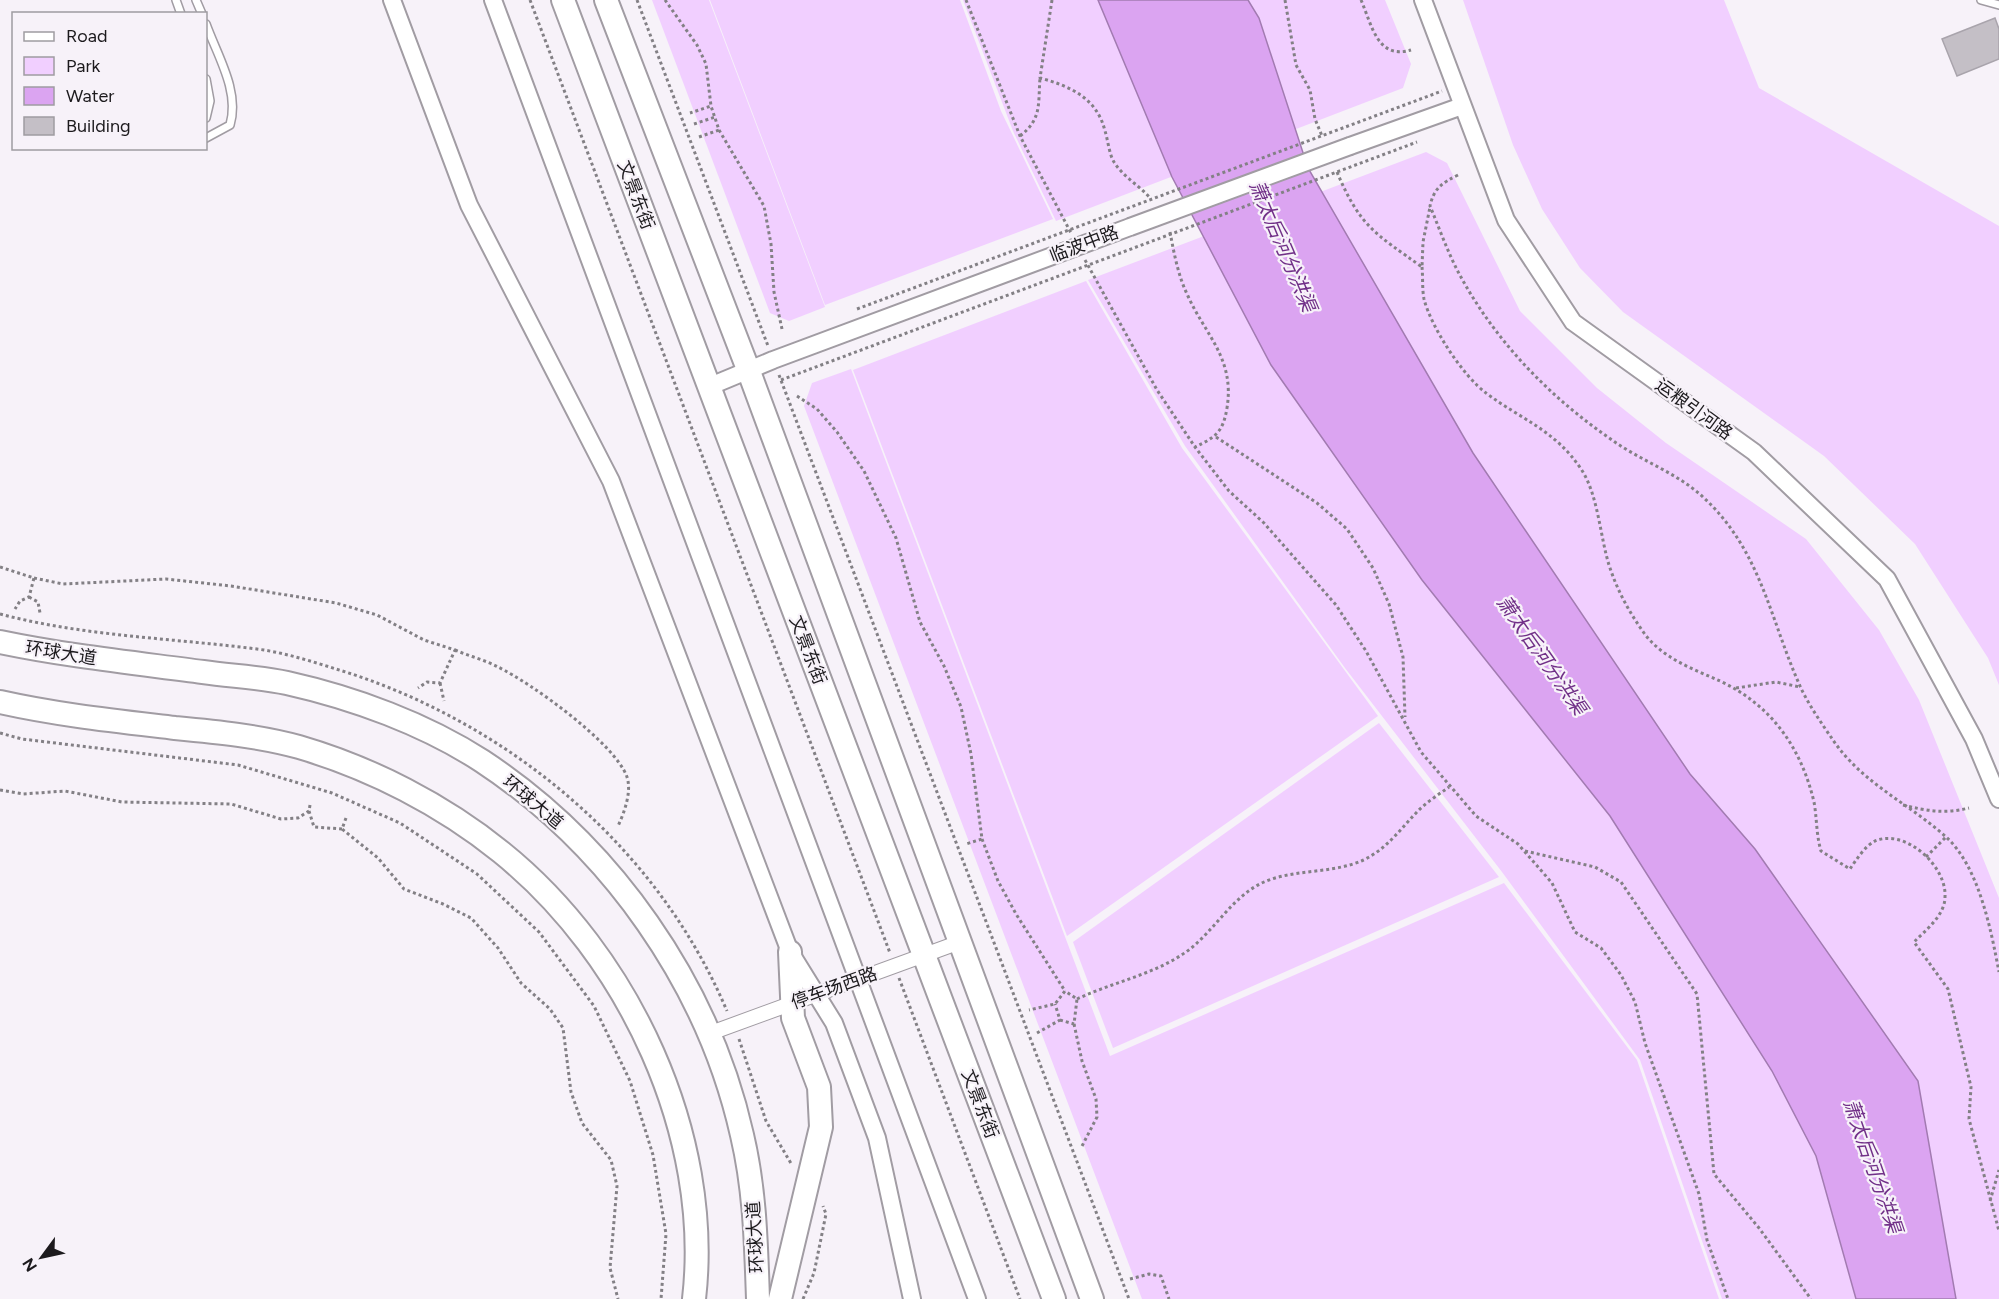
<svg xmlns="http://www.w3.org/2000/svg" width="1999" height="1299" viewBox="0 0 1999 1299" font-family="Figtree,'Noto Sans SC',sans-serif">
<style>
.green{fill:#f1cfff}
.water{fill:#dba4f1;stroke:#a27bb1;stroke-width:1.5}
.building{fill:#c4bfc6;stroke:#a9a4ac;stroke-width:1.5}
.lines{fill:none;stroke-linecap:round;stroke-linejoin:round}
.service-casing{stroke:#a19ca3;stroke-width:10}
.minor-casing{stroke:#a19ca3;stroke-width:16}
.tertiary-casing{stroke:#a19ca3;stroke-width:20}
.primary-casing{stroke:#a19ca3;stroke-width:26}
.path{stroke:#838085;stroke-width:3;stroke-dasharray:3 3;stroke-linecap:butt}
.service{stroke:#fff;stroke-width:7}
.minor{stroke:#fff;stroke-width:14}
.tertiary{stroke:#fff;stroke-width:16}
.primary{stroke:#fff;stroke-width:22}
.tertiary-bridge-casing{stroke:#a19ca3;stroke-width:20;stroke-linecap:butt}
.tertiary-bridge{stroke:#fff;stroke-width:16}
.labels{text-anchor:middle;stroke-width:4.5;stroke-linejoin:round;paint-order:stroke}
.street-label{font-size:18px;fill:#1c1a1d;stroke:#f7f2f9}
.water-label{font-size:20px;font-style:italic;fill:#713088;stroke:#f7f2f9}
</style>
<rect width="100%" height="100%" fill="#f7f2f9"/>
<g class="green">
<polygon points="652,0 709,0 825,307 789,321 770,313"/>
<polygon points="710,0 960,0 1001,111 1053,219 825,305"/>
<polygon points="963,0 1385,0 1411,64 1403,88 1056,221 1013,131"/>
<polygon points="1463,0 1724,0 1759,88 1999,226 1999,685 1988,658 1915,544 1824,456 1623,312 1580,268 1542,209 1513,145"/>
<polygon points="1426,152 1447,163 1520,311 1597,388 1666,443 1806,539 1879,630 1919,700 1999,898 1999,1299 1722,1299 1640,1060 1502,872 1345,668 1185,446 1088,280"/>
<polygon points="1086,281 1182,448 1378,716 1067,936 853,370"/>
<polygon points="851,369 1110,1056 1504,883 1637,1060 1719,1299 1142,1299 804,406 812,383"/>
<polygon points="1379,723 1499,877 1113,1048 1073,942"/>
</g>
<polygon class="water" points="1098,0 1248,0 1259,18 1308,168 1473,453 1690,774 1755,849 1918,1081 1956,1299 1856,1299 1816,1156 1772,1071 1610,816 1422,580 1271,365 1172,177"/>
<polygon class="building" points="1995,18 1999,29 1999,59 1957,76 1942,39"/>
<g class="lines">
<g class="service-casing">
<g id="service">
<polyline points="176,0 181,14"/>
<polyline points="196,0 202,14"/>
<polyline points="1981,0 1999,5"/>
<path d="M206,24c11,31 34,67 24,101l-24,13"/>
<polyline points="206,79 210,101 206,118"/>
</g>
</g>
<g class="minor-casing">
<polyline id="minor" points="708,1034 960,942"/>
</g>
<g class="tertiary-casing">
<g id="tertiary">
<polyline points="392,0 469,205 611,481 790,952 834,1023 877,1138 912,1299"/>
<polyline points="493,0 977,1299"/>
<polyline points="1423,0 1506,220 1573,322 1754,452 1887,579 1974,739 1999,799"/>
<polyline points="1350,146 1462,106"/>
<polyline points="708,387 773,360 1130,227"/>
</g>
</g>
<g class="primary-casing">
<g id="primary">
<polyline points="563,0 1054,1299"/>
<polyline points="606,0 748,369 1092,1299"/>
<path d="M0,642c67,14 135,21 203,30 27,4 57,5 84,11 67,15 138,41 195,78 129,85 226,223 260,374 13,55 14,108 16,164"/>
<path d="M0,702c58,13 116,19 175,26 42,4 84,8 124,19 72,21 144,58 202,105 128,103 212,283 193,447"/>
<polyline points="780,1299 821,1127 819,1087 793,1018 790,952"/>
</g>
</g>
<g class="path">
<polyline points="530,0 890,953"/>
<polyline points="637,0 768,346"/>
<polyline points="665,0 697,45 706,64 711,106 690,113"/>
<polyline points="966,0 1020,136 1071,233"/>
<path d="M1052,0l-12,78c30,8 57,20 65,53 3,9 4,23 9,31 9,15 25,23 36,36"/>
<polyline points="1285,0 1296,65 1310,90 1315,119 1322,136"/>
<path d="M1361,0c11,25 16,60 50,50"/>
<polyline points="694,124 715,117"/>
<polyline points="719,130 764,206 771,244 774,292 782,329"/>
<path d="M1020,136c22,-17 18,-32 20,-58"/>
<polyline points="699,137 719,130 711,106"/>
<path d="M1337,172c23,55 39,62 85,95l1,-25 7,-35"/>
<path d="M1458,175c-16,8 -24,13 -28,31 10,24 19,50 32,73 36,65 89,119 150,161 29,21 66,33 92,58 57,53 66,121 96,188 8,18 22,38 33,54 29,43 75,63 112,96 34,30 46,94 54,136"/>
<path d="M1170,232c4,21 8,43 17,62 18,41 48,64 40,114 -4,24 -11,29 -32,39"/>
<polyline points="1085,260 1157,390 1195,447 1229,491 1264,523 1336,605 1366,651 1421,752 1476,816 1518,844 1552,883 1575,932 1601,948 1621,975 1635,1002 1645,1043 1699,1194 1707,1240 1728,1299"/>
<path d="M1422,267c1,10 0,22 2,32 7,28 39,77 62,94 36,27 69,37 95,76 17,25 19,67 28,96 8,25 20,47 35,68 18,25 49,36 76,48 51,24 81,66 94,121 3,16 2,32 7,49l29,18c6,-9 15,-23 25,-28 30,-13 72,25 70,56 0,18 -19,33 -31,45l34,47 23,98 -2,32 30,112"/>
<polyline points="857,309 1442,91"/>
<polyline points="779,375 1129,1299"/>
<polyline points="781,380 1417,142"/>
<polyline points="797,396 817,409 837,432 864,471 896,538 920,622 944,666 961,707 971,754 982,839 966,844"/>
<polyline points="1216,437 1317,503 1347,529 1373,568 1389,604 1403,657 1405,717"/>
<polyline points="0,567 34,578 29,597 20,601 15,609"/>
<polyline points="34,578 63,584 166,579 231,586 336,603 377,615 424,640 455,650 440,683 427,682 418,688"/>
<polyline points="29,597 38,602 40,613"/>
<path d="M0,614c87,23 176,24 264,36 30,5 59,15 88,24 164,55 307,176 375,337"/>
<path d="M455,650c14,6 30,10 43,17 33,16 117,76 129,110 5,15 -3,36 -9,49"/>
<polyline points="440,683 444,701"/>
<polyline points="1736,688 1776,682 1800,687"/>
<polyline points="0,733 22,739 238,765 332,793 400,823 477,874 539,932 594,1006 630,1081 653,1155 666,1234 661,1299"/>
<polyline points="0,790 23,794 65,791 122,802 231,804 281,819 298,818 309,811"/>
<polyline points="310,805 309,811 314,827 342,829"/>
<path d="M1903,805c24,6 42,9 66,3"/>
<polyline points="346,818 342,829 378,858 404,889 443,904 471,918 498,948 521,983 550,1009 563,1028 571,1092 582,1123 611,1160 617,1186 610,1268 618,1299"/>
<polyline points="982,839 998,881 1016,914 1065,991 1055,1004 1029,1010"/>
<polyline points="1525,851 1595,867 1621,882 1697,994 1714,1174 1759,1228 1811,1299"/>
<polyline points="1926,857 1946,837"/>
<polyline points="899,978 1020,1299"/>
<path d="M1077,999c36,-17 76,-24 109,-47 28,-20 46,-56 78,-70 28,-12 61,-9 89,-18 29,-9 44,-31 63,-51 9,-10 22,-18 33,-26"/>
<polyline points="1060,1020 1074,1024 1077,999 1065,991"/>
<polyline points="1074,1024 1082,1061 1096,1099 1097,1117 1081,1148"/>
<polyline points="1037,1033 1060,1020 1055,1004"/>
<polyline points="739,1039 766,1121 792,1165"/>
<polyline points="1990,1201 1999,1170"/>
<polyline points="1130,1279 1149,1274 1161,1276 1169,1299"/>
<polyline points="803,1299 814,1273 826,1214 823,1206"/>
</g>
<use href="#service" class="service"/>
<use href="#minor" class="minor"/>
<use href="#tertiary" class="tertiary"/>
<use href="#primary" class="primary"/>
<g class="tertiary-bridge-casing">
<polyline id="tertiary-bridge" points="1130,227 1350,146"/>
</g>
<use href="#tertiary-bridge" class="tertiary-bridge"/>
</g>
<g class="labels">
<g class="street-label">
<text transform="translate(636 195) rotate(69)" y="6">文景东街</text>
<text transform="translate(1084 244) rotate(-21)" y="6">临波中路</text>
<text transform="translate(1694 409) rotate(36)" y="6">运粮引河路</text>
<text transform="translate(808 650) rotate(69)" y="6">文景东街</text>
<text transform="translate(61 653) rotate(9)" y="6">环球大道</text>
<text transform="translate(533 802) rotate(40)" y="6">环球大道</text>
<text transform="translate(834 988) rotate(-20)" y="6">停车场西路</text>
<text transform="translate(980 1104) rotate(69)" y="6">文景东街</text>
<text transform="translate(755 1237) rotate(-93)" y="6">环球大道</text>
</g>
<g class="water-label">
<text transform="translate(1283 246) rotate(67)" y="7">萧太后河分洪渠</text>
<text transform="translate(1542 655) rotate(55)" y="7">萧太后河分洪渠</text>
<text transform="translate(1873 1166) rotate(71)" y="7">萧太后河分洪渠</text>
</g>
</g>
<rect x="12" y="12" width="195" height="138" fill="#f7f2f9" stroke="#9f9ca1" stroke-width="1.5"/>
<rect x="24" y="32" width="30" height="9" fill="#ffffff" stroke="#9f9ca1" stroke-width="1.5"/>
<text x="66" y="42" font-size="18" fill="#1c1a1d">Road</text>
<rect x="24" y="57" width="30" height="18" fill="#f1cfff" stroke="#9f9ca1" stroke-width="1.5"/>
<text x="66" y="72" font-size="18" fill="#1c1a1d">Park</text>
<rect x="24" y="87" width="30" height="18" fill="#dba4f1" stroke="#9f9ca1" stroke-width="1.5"/>
<text x="66" y="102" font-size="18" fill="#1c1a1d">Water</text>
<rect x="24" y="117" width="30" height="18" fill="#c4bfc6" stroke="#9f9ca1" stroke-width="1.5"/>
<text x="66" y="132" font-size="18" fill="#1c1a1d">Building</text>
<g transform="translate(42 1257) rotate(237)" stroke="#f7f2f9" stroke-width="4.5" paint-order="stroke">
<path d="M0-4.5L10 22L0 15L-10 22Z" fill="#1c1a1d"/>
<text y="-9" font-size="16" font-weight="bold" text-anchor="middle" fill="#1c1a1d">N</text>
</g>
</svg>
